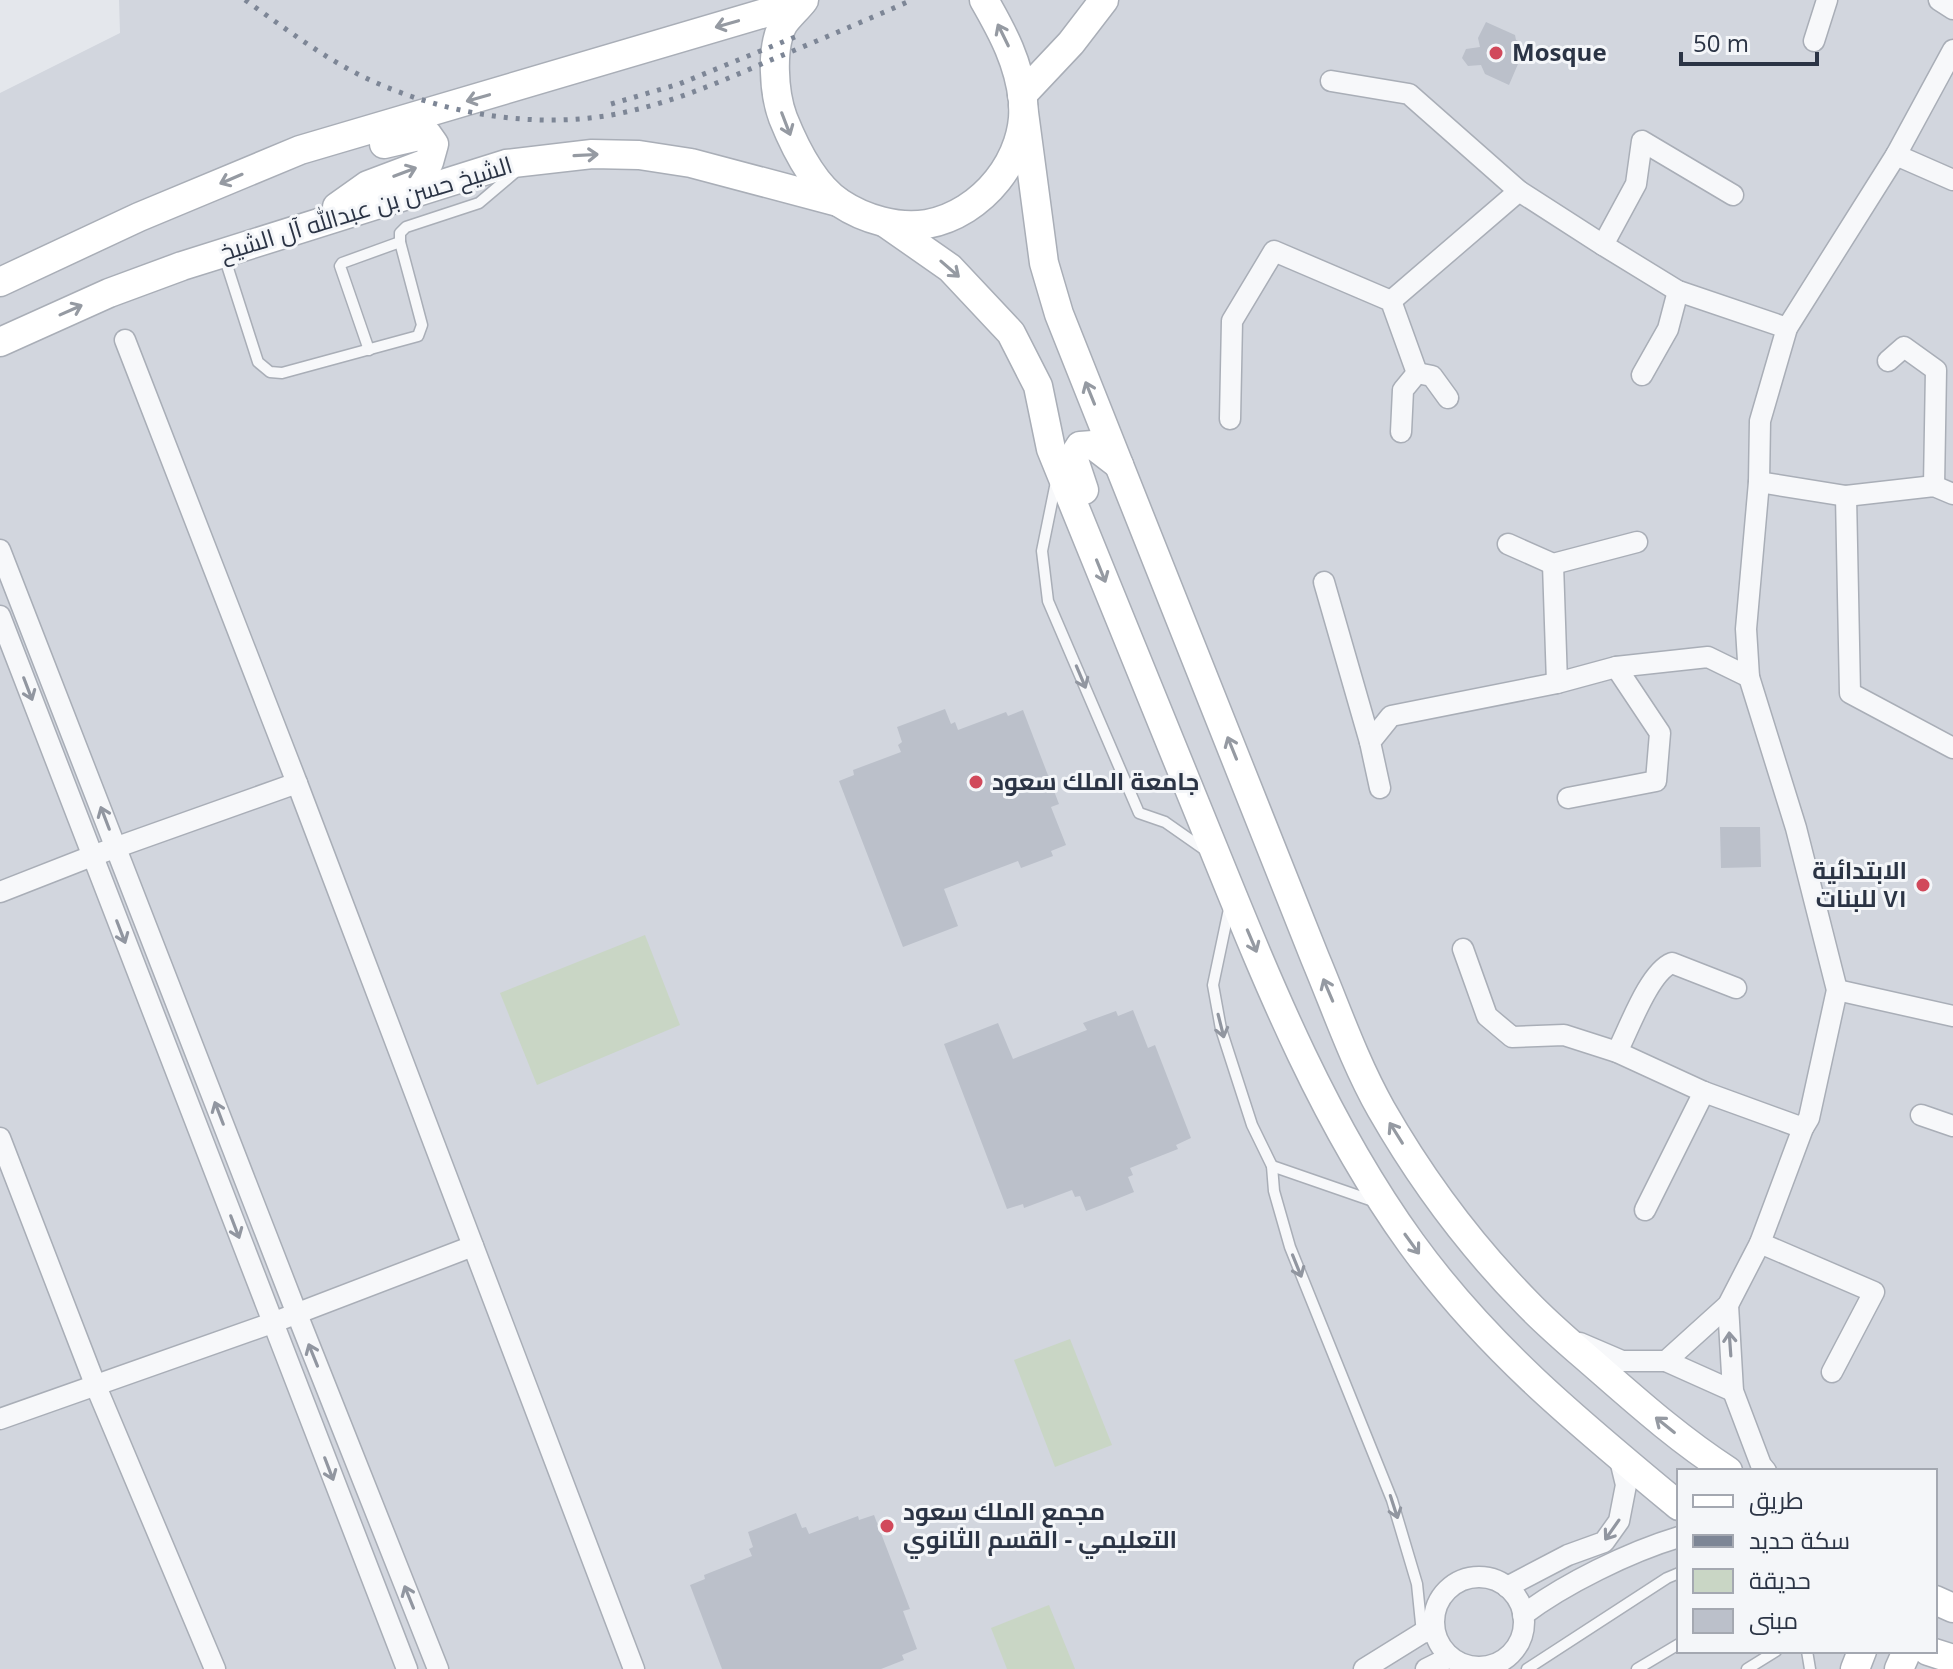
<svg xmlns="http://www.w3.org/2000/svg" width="1953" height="1669" viewBox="0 0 1953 1669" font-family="'Open Sans',Cairo,sans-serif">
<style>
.built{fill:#d2d6de;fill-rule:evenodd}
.green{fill:#c9d6c5}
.building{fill:#bbc0ca}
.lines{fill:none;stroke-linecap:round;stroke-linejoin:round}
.lane-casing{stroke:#a9aeb7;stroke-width:13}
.street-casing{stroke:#a9aeb7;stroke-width:23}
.secondary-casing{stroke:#a9aeb7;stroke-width:31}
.lane{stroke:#f7f8fa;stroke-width:10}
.street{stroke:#f7f8fa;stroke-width:20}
.secondary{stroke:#fff;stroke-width:28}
.rail{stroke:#7d8696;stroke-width:5;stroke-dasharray:4 8;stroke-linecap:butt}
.oneway{stroke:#959aa2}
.oneway2{stroke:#9196a0}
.poi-dot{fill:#d1495b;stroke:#f4f6f9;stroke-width:3}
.labels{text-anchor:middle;stroke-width:6;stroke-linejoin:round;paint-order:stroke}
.poi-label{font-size:24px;font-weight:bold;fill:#2b3445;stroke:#f4f6f9;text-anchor:start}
.street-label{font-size:24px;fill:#2b3445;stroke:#f4f6f9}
</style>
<rect width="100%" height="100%" fill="#e4e7ec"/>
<path class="built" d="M119,0h1834v1669h-1953v-1576l120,-60zM1679,1471h256v180h-256z"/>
<g class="green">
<polygon points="645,935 680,1025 537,1085 500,993"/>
<polygon points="1070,1339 1112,1445 1055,1467 1014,1360"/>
<polygon points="1049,1605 1075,1669 1007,1669 991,1628"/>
</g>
<g class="building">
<polygon points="1486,22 1515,35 1516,40 1522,43 1524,60 1518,64 1509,85 1485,74 1481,65 1468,66 1462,58 1466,49 1480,47 1478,38"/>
<polygon points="945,709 951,724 955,722 958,730 1006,712 1008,716 1023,710 1059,804 1051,807 1066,845 1051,851 1053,856 1021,868 1018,861 944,889 958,926 903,947 839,781 854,775 853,770 901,752 898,745 902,742 897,727"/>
<polygon points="1720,827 1760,827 1761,867 1721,868"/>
<polygon points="1133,1010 1148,1048 1155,1045 1191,1138 1176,1145 1178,1149 1130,1168 1133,1175 1128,1177 1134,1192 1102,1205 1086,1211 1080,1196 1075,1197 1072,1190 1024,1208 1023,1204 1007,1209 944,1044 998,1023 1013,1059 1087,1030 1083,1023 1116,1011 1118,1016"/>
<polygon points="796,1513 802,1528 806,1527 809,1534 858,1516 859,1520 874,1515 910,1609 903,1611 917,1649 902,1655 904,1660 881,1669 722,1669 690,1585 705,1579 704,1575 752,1556 749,1549 753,1547 748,1532"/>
</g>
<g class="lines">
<g class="lane-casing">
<g id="lane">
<polyline points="224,256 258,362 270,372 282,373 418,336 422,325 400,242 400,233 406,227 479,203 519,169"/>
<polyline points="369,350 340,266 342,263 400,242"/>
<polyline points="1056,482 1042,551 1048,601 1139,813 1165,822 1205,850"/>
<polyline points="1229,909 1213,985 1221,1029 1252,1125 1272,1166 1274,1191 1290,1247 1392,1500 1417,1584 1422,1633"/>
<polyline points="1272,1166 1376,1202"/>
<polyline points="1807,1651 1810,1669"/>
<polyline points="1527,1669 1667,1578 1679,1573"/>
<polyline points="1637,1669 1679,1644"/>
<polyline points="1747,1669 1776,1651"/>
</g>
</g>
<g class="street-casing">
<g id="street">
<polyline points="1939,0 1953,9"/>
<polyline points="1814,41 1827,0"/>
<polyline points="1331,81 1409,94 1519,191 1603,245 1678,291 1787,328"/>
<polyline points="1896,155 1953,180"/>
<polyline points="1603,245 1636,184 1642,141 1733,195"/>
<polyline points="1391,301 1519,191"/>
<polyline points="125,340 297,783 634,1669"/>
<polyline points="1888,361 1904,347 1936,370 1934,486"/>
<polyline points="1417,373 1432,376 1448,398"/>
<polyline points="1642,375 1668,329 1678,291"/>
<polyline points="1230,419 1232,321 1274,251 1391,301 1417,373"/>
<polyline points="1401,432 1403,390 1417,373"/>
<polyline points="1759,482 1846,496 1934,486 1953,494"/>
<polyline points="1846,496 1850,693 1953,748"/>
<polyline points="1508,544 1553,564 1637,542"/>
<polyline points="0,550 297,1314 438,1669"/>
<polyline points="1553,564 1557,683"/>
<polyline points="1324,582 1370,742"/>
<polyline points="0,616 407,1669"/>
<polyline points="1380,788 1370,742 1391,716 1557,683 1616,667 1708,657 1749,677"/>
<polyline points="1568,798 1656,781 1660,733 1616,667"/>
<polyline points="0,892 92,856 297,783"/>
<polyline points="1463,949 1487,1016 1512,1037 1564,1035 1617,1052 1704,1092 1803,1128"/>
<polyline points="1837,990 1953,1016"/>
<path d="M1617,1052c12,-23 32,-80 55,-89l64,25"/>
<polyline points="1921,1115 1953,1126"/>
<polyline points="0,1138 95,1384 215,1669"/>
<polyline points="1645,1210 1704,1092"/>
<polyline points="1760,1243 1874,1292 1832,1372"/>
<polyline points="1728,1305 1733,1391 1761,1465 1766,1471"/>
<polyline points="1580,1343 1622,1361 1666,1361 1728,1305 1760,1243 1803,1128 1809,1118 1837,990 1796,828 1749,677 1746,629 1759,482 1760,421 1787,328 1896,155 1953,50"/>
<polyline points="1666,1361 1733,1391"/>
<polyline points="0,1419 272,1323 473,1246"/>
<circle cx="1479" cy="1622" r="45"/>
<polyline points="1507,1587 1568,1555 1604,1542 1619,1521 1626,1485 1619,1456"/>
<path d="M1523,1615c41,-31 106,-63 156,-78"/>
<polyline points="1364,1669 1422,1633 1434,1631"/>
<polyline points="1426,1669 1450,1657"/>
</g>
</g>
<g class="secondary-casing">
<g id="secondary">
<path d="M804,0c-6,8 -14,15 -20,23 -14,23 -10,71 -1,95 12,30 30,67 57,85 24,16 58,26 87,21 55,-10 101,-66 96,-123 -4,-38 -20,-68 -39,-101"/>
<polyline points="1022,95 1071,43 1104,0"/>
<path d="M1023,105l21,158 15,51 256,644c21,50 39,103 66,151 40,70 89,136 146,194 24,25 51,47 77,70 40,35 79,69 124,98"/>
<polyline points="337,207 368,185 429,162 434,144 427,134 384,144"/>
<path d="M887,224l63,44 61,65 27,53 13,63c54,132 107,264 161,396 56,138 111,276 199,398 76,105 169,181 268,263"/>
<polyline points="0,282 139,217 300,150 802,2"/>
<polyline points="0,342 109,293 182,266 506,164 592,154 639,155 691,163 838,202"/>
<polyline points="1084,490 1073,457 1080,446 1093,445 1119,465"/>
<polyline points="1935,1600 1953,1608"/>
<polyline points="1928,1651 1953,1659"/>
<polyline points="1855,1669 1862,1651"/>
<polyline points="1899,1669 1907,1651"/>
</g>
</g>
<use href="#lane" class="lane"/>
<use href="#street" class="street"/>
<use href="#secondary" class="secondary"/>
<g class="rail">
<path d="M245,0c40,28 78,58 123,79 73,34 163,50 243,36 55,-10 105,-31 155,-53 49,-20 98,-41 146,-62"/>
<polyline points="611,104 679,84 795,37"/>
</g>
</g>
<defs><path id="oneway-shaft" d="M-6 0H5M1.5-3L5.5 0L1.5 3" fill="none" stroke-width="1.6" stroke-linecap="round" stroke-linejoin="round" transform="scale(2)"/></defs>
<g class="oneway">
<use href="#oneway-shaft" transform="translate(727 24) rotate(164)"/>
<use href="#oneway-shaft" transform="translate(1003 35) rotate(-116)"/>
<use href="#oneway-shaft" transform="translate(478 98) rotate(164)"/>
<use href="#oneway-shaft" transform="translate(786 124) rotate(69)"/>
<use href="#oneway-shaft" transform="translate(586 155) rotate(-3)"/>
<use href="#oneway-shaft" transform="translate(405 172) rotate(-21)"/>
<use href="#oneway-shaft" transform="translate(231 179) rotate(157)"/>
<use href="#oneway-shaft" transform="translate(950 269) rotate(41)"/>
<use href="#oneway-shaft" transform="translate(71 310) rotate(-24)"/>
<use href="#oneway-shaft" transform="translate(1090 393) rotate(-112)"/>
<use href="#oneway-shaft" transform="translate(1101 571) rotate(68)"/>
<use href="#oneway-shaft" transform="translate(1232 748) rotate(-112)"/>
<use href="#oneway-shaft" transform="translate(1252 941) rotate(67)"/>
<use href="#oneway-shaft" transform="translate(1328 990) rotate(-113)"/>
<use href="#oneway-shaft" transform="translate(1396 1133) rotate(-122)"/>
<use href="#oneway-shaft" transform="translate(1412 1244) rotate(54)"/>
<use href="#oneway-shaft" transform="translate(1665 1425) rotate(-141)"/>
</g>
<g class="oneway2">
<use href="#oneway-shaft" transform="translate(1081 677) rotate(67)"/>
<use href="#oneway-shaft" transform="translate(28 689) rotate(69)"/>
<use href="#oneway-shaft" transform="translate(105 818) rotate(-111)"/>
<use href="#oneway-shaft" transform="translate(121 932) rotate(69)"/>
<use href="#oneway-shaft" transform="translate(1221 1026) rotate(76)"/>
<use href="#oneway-shaft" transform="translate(219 1113) rotate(-111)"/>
<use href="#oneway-shaft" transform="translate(235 1227) rotate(69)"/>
<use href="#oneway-shaft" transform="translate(1297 1266) rotate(68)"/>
<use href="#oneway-shaft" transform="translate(1730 1344) rotate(-94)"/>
<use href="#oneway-shaft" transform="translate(313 1355) rotate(-112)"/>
<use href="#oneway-shaft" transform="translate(329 1469) rotate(69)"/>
<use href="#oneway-shaft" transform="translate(1394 1507) rotate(72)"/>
<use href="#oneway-shaft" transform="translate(1612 1530) rotate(125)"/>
<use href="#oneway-shaft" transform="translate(409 1597) rotate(-112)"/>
</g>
<g class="poi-dot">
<circle cx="1496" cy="53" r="8"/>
<circle cx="976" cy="782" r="8"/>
<circle cx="1923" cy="885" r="8"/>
<circle cx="887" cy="1526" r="8"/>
</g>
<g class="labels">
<g class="poi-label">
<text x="1512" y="61">Mosque</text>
<text x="992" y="790">جامعة الملك سعود</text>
<text x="1907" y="879" text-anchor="end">الابتدائية<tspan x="1907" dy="28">٧١ للبنات</tspan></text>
<text x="903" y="1520">مجمع الملك سعود<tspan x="903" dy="28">التعليمي - القسم الثانوي</tspan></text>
</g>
<g class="street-label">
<text transform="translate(366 209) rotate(-17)" y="8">الشيخ حسن بن عبدالله آل الشيخ</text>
</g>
</g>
<rect x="1677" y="1469" width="260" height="184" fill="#f4f6f9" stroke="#a4a8b1" stroke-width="2"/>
<rect x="1693" y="1495" width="40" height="12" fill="#ffffff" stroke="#a4a8b1" stroke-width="2"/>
<text x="1749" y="1509" font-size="24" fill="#2b3445">طريق</text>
<rect x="1693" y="1535" width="40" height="12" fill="#7d8696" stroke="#a4a8b1" stroke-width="2"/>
<text x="1749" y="1549" font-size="24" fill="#2b3445">سكة حديد</text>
<rect x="1693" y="1569" width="40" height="24" fill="#c9d6c5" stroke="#a4a8b1" stroke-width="2"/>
<text x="1749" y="1589" font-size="24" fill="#2b3445">حديقة</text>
<rect x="1693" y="1609" width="40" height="24" fill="#bbc0ca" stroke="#a4a8b1" stroke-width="2"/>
<text x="1749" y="1629" font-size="24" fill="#2b3445">مبنى</text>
<path d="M1681 52v12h136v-12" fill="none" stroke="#2b3445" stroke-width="4"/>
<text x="1693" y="52" font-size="24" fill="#2b3445" stroke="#f4f6f9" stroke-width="6" paint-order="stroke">50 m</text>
</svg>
